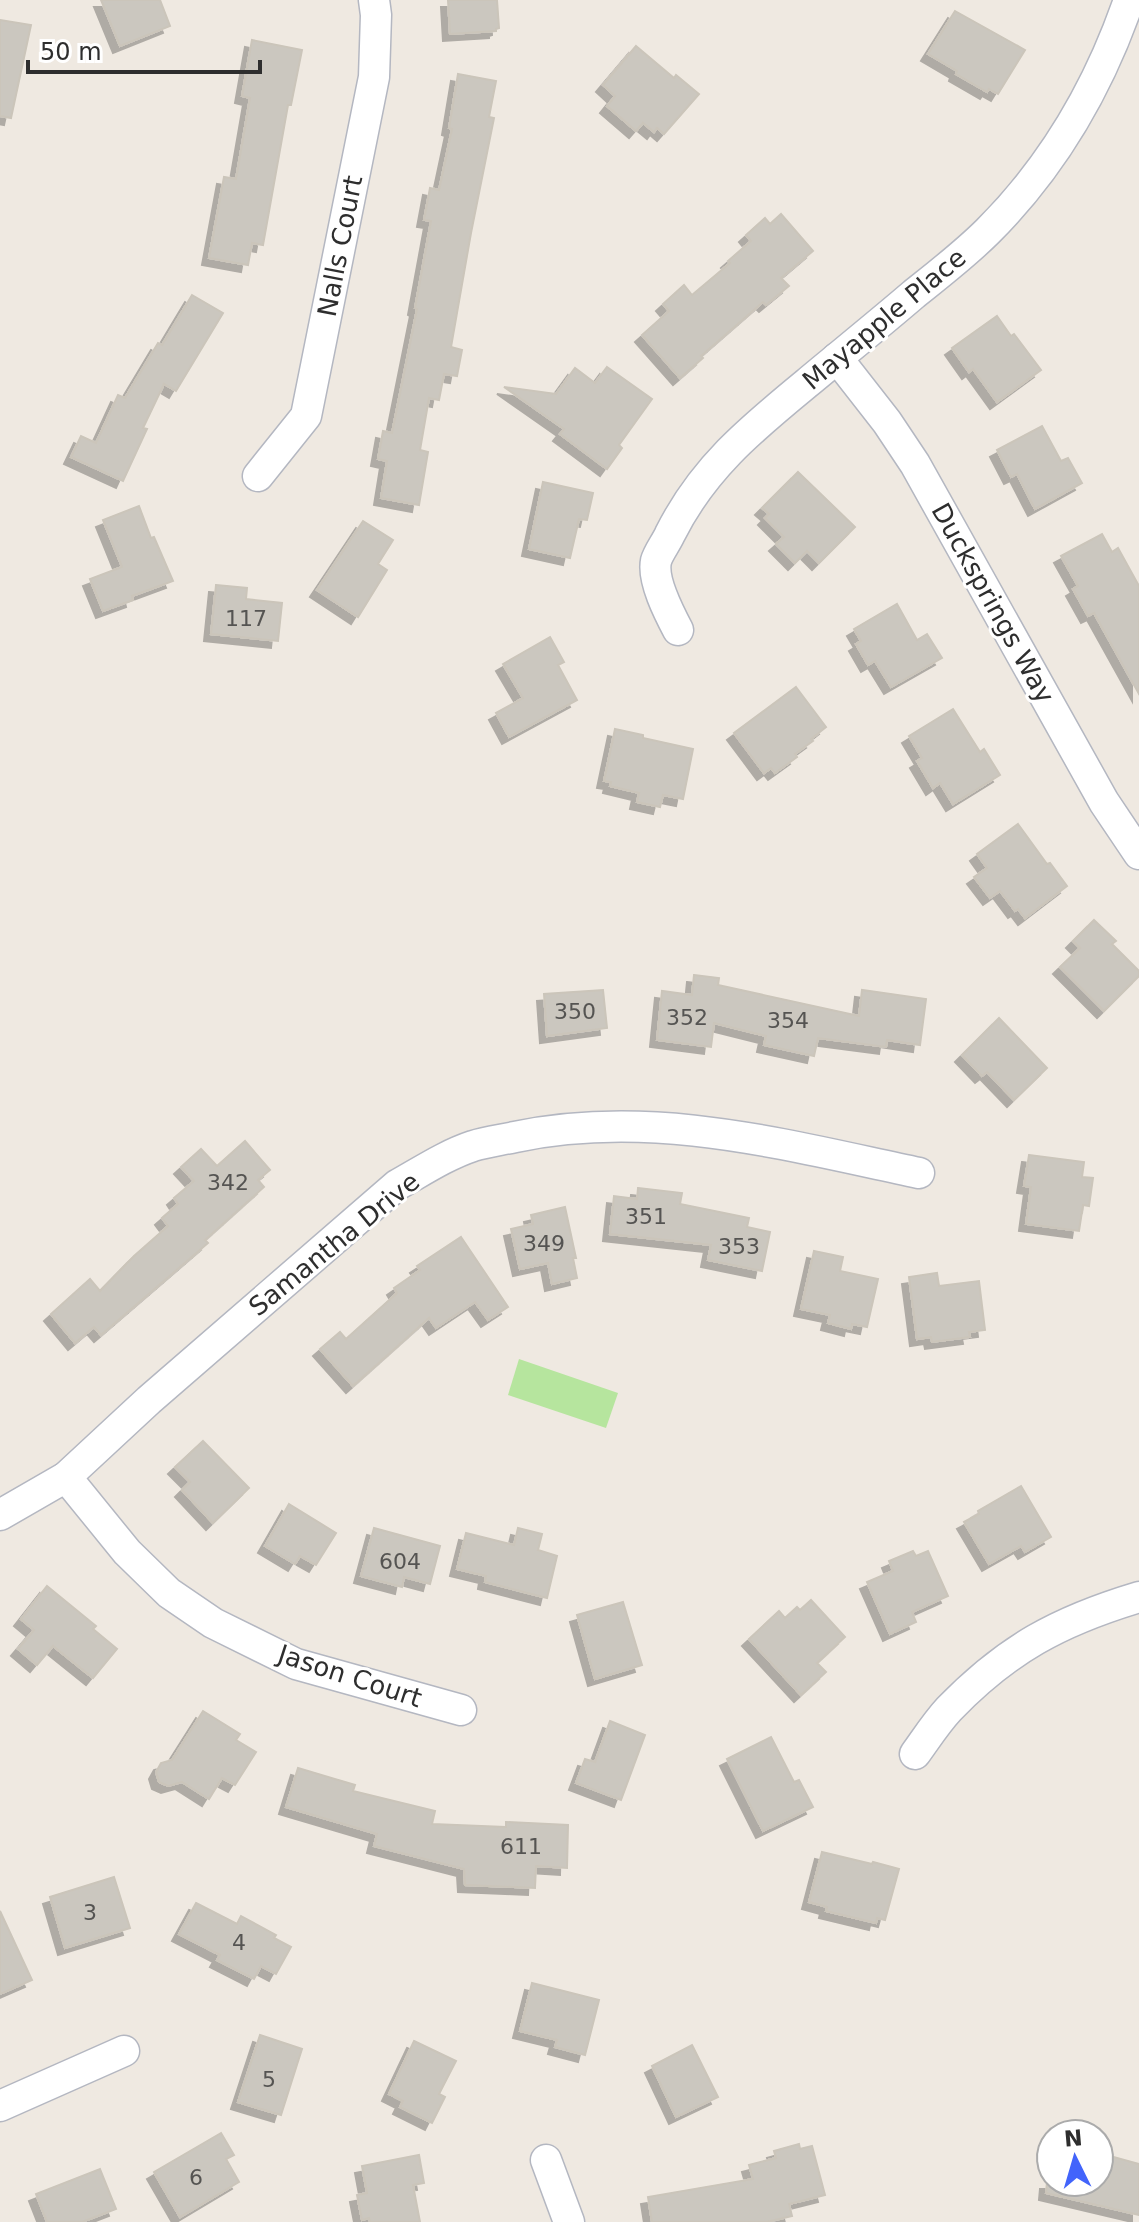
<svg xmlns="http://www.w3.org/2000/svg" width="1139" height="2222" viewBox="0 0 1139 2222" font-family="'DejaVu Sans',sans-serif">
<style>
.green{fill:#b6e59e}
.building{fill:#cbc7bf;stroke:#cbc5ba;stroke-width:2;filter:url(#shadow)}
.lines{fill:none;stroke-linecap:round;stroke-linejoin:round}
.minor-casing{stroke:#b4b7c1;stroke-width:33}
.minor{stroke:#fff;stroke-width:30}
.labels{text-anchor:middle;stroke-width:6;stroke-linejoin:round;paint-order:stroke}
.number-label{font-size:22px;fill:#555452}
.street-label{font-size:26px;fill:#2e2e2e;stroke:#fff}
</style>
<defs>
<filter id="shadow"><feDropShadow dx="-7" dy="7" stdDeviation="0" flood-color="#0004"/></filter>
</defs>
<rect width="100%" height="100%" fill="#efe9e1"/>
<polygon class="green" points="519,1359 618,1393 606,1428 508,1395"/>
<g class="building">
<polygon points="101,0 160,0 170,26 120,46"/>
<polygon points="448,0 497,0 499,28 496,29 496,31 450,34"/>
<polygon points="955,11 1025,50 998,94 989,89 987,92 956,74 957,71 928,54"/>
<polygon points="0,20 31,25 11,118 0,116"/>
<polygon points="252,40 302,50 291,105 288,105 263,245 252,243 248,265 209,258 224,177 236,179 250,98 242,96"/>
<polygon points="636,46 674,78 676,75 699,94 664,134 657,128 654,132 643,123 636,131 607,106 615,96 603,85"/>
<polygon points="458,74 496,81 489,117 494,118 471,233 451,347 462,350 457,376 444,374 439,400 429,398 420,450 428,452 419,505 381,498 387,461 378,459 383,431 392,433 417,309 415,308 431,221 424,220 430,188 439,190 452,129 449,128"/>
<polygon points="781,214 813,251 781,278 789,286 766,305 763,302 701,356 703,358 680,378 642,335 669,311 663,304 684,285 692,295 730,263 728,261 751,241 746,235 765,218 770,224"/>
<polygon points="192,295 223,313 176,391 164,384 143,428 147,429 123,481 71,457 81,436 96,443 118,395 125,398 158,343 162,345"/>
<polygon points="997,316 1011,336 1014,334 1041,370 997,402 973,369 969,372 952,348"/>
<polygon points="607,367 652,399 619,445 622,448 607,469 560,434 564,429 504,387 556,394 575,368 595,383"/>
<polygon points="1042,426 1061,461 1068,458 1082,483 1035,509 1017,474 1011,477 997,450"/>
<polygon points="798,472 855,527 819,563 807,551 795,563 776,544 784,537 765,518 769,514 762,508"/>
<polygon points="543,482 593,493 587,520 579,519 570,558 529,549"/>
<polygon points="139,506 151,538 154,537 173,581 132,596 133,600 103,611 90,579 122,567 103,520"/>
<polygon points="363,521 393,540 378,564 387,570 358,617 317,590"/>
<polygon points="1102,534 1112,552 1118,548 1139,586 1139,694 1094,613 1088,616 1073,589 1078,586 1061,556"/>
<polygon points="216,585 247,588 246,599 282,603 278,641 211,634"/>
<polygon points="897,604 917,640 927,634 942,658 891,687 875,661 868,665 856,644 861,641 854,629"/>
<polygon points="550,637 564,662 558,665 577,700 509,737 496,713 523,698 503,664"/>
<polygon points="796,687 826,727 811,739 813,741 795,754 797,757 775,773 771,768 764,773 734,733"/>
<polygon points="953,709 980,752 984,749 1000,775 953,804 940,783 933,788 917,761 922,758 909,736"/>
<polygon points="615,729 643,735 643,738 693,749 683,799 663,795 660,807 637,802 639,793 610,786 611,782 604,781"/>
<polygon points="1018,824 1047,864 1050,863 1067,886 1025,918 1018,909 1015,911 1000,891 990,898 974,877 987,868 977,854"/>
<polygon points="1094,920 1116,941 1112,944 1139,971 1139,976 1104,1011 1060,967 1080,948 1073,941"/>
<polygon points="694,975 719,978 718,985 859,1016 862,990 926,999 920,1045 887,1040 886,1047 818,1038 814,1056 764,1045 766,1036 714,1023 711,1047 657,1040 662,991 692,995"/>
<polygon points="603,990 607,1028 547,1036 544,994"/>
<polygon points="999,1018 1047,1068 1014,1100 987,1072 982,1076 962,1055"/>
<polygon points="245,1141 270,1170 258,1180 264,1187 205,1240 208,1243 101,1335 94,1327 75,1343 51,1314 90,1279 100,1291 134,1256 168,1226 162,1218 178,1204 174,1198 194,1181 181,1167 201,1149 217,1166"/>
<polygon points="1029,1155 1084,1162 1082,1177 1093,1178 1089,1206 1083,1205 1079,1231 1026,1224 1031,1187 1024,1186"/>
<polygon points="638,1188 682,1193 680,1204 749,1218 747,1227 770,1232 762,1271 708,1260 711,1245 610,1234 614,1196 637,1199"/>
<polygon points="565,1207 576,1258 573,1258 577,1278 552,1284 548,1263 520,1269 511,1229 533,1224 531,1215"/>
<polygon points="461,1237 508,1307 488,1320 475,1302 436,1328 429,1318 353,1386 320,1349 340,1332 346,1339 397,1293 394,1288 420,1270 417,1266"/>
<polygon points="814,1251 843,1257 840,1271 878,1279 867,1327 852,1324 851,1329 828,1323 830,1315 801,1309"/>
<polygon points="937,1273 939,1286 979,1281 985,1330 969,1332 970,1337 932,1342 931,1337 917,1339 909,1277"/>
<polygon points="203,1441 249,1488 213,1523 182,1490 190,1482 175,1467"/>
<polygon points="1021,1486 1051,1537 1025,1552 1021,1546 989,1564 964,1522 979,1514 978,1511"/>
<polygon points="289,1504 336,1533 316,1565 300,1556 295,1564 265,1546"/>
<polygon points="374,1528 440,1546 430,1584 404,1577 402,1587 361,1576"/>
<polygon points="518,1528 542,1534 538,1550 557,1556 547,1598 485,1582 486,1576 457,1569 466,1533 514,1545"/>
<polygon points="913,1551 916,1556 928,1551 948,1596 912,1612 916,1622 890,1634 867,1582 893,1571 889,1561"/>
<polygon points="47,1586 96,1626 93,1629 117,1649 93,1678 53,1646 37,1665 18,1649 34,1630 21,1619"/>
<polygon points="811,1600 845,1637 817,1663 826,1672 801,1695 749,1639 779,1611 785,1618 797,1607 800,1610"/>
<polygon points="623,1602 642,1665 595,1679 577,1615"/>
<polygon points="203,1711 240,1734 236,1740 256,1752 235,1785 222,1778 209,1799 182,1782 168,1786 159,1782 156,1772 161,1763 172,1760"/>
<polygon points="610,1721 645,1735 621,1800 576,1783 585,1759 595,1762"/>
<polygon points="771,1737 794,1782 799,1780 813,1807 763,1831 727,1759"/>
<polygon points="298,1768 355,1785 353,1791 435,1811 432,1824 506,1827 506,1822 568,1825 567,1868 536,1866 535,1888 465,1885 464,1869 374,1846 377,1834 286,1807"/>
<polygon points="822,1852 872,1864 873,1862 899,1869 885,1920 877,1918 876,1923 826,1911 827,1907 809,1902"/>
<polygon points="114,1877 130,1928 65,1948 50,1897"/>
<polygon points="196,1903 237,1924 241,1916 276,1935 274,1938 291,1947 276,1974 261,1966 254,1979 217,1960 220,1955 179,1934"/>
<polygon points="0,1911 32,1980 0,1994"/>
<polygon points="532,1983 599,2000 585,2055 555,2047 557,2040 520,2031"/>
<polygon points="260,2035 302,2049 281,2115 238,2102"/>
<polygon points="414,2041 456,2061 439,2094 445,2097 432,2123 400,2107 403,2101 389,2094"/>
<polygon points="692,2045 718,2097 676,2117 652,2066"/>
<polygon points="221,2133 234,2155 226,2159 239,2182 180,2217 154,2172"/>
<polygon points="799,2144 800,2149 812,2146 825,2195 789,2204 792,2216 767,2222 652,2222 648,2197 753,2179 749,2165 776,2158 774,2151"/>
<polygon points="1099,2153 1139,2164 1139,2215 1046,2193 1047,2182 1099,2182"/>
<polygon points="419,2155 424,2183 413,2185 420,2222 370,2222 369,2218 362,2220 357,2195 367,2193 362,2166"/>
<polygon points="100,2169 116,2209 82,2222 47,2222 36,2194"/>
</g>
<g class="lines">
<g class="minor-casing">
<g id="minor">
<polyline points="837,358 887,422 915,464 1104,802 1139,854"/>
<polyline points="258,476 306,416 374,77 376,15 374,0"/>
<path d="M678,630c-9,-17 -26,-50 -22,-69 2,-8 10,-18 14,-27 33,-66 81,-105 137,-151 36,-30 72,-59 107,-89 25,-20 51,-40 74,-63 65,-65 111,-144 141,-231"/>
<polyline points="66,1477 127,1552 169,1593 213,1623 296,1664 461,1710"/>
<path d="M0,1515l66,-38 83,-77 248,-215c25,-14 49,-30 76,-39 13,-4 28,-6 42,-9 138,-29 270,8 404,36"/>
<path d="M915,1754c11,-15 21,-31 34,-45 58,-60 110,-88 190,-112"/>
<polyline points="0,2106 124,2051"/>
<polyline points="546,2160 569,2222"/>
</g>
</g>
<use href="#minor" class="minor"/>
</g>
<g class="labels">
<g class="number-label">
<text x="246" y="626">117</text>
<text x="575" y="1019">350</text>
<text x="687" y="1025">352</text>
<text x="788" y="1028">354</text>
<text x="228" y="1190">342</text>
<text x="646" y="1224">351</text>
<text x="544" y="1251">349</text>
<text x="739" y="1254">353</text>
<text x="400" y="1569">604</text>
<text x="521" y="1854">611</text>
<text x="90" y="1920">3</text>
<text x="239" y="1950">4</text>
<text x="269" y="2087">5</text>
<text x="196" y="2185">6</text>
</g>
<g class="street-label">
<text transform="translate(340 246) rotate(-79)" y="9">Nalls Court</text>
<text transform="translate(884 319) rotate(-40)" y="9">Mayapple Place</text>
<text transform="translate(993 603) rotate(61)" y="9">Ducksprings Way</text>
<text transform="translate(334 1244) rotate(-39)" y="9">Samantha Drive</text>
<text transform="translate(350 1676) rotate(18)" y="9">Jason Court</text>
</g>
</g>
<g transform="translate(1075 2158) rotate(355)"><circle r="38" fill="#ffffff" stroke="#ababab" stroke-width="2"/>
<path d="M0-6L14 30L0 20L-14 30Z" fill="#4264fb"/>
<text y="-12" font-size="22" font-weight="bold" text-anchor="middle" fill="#2e2e2e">N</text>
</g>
<path d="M28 60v12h232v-12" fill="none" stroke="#2e2e2e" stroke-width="4"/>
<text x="40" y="60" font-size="24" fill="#2e2e2e" stroke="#ffffff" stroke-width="6" paint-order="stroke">50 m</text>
</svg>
